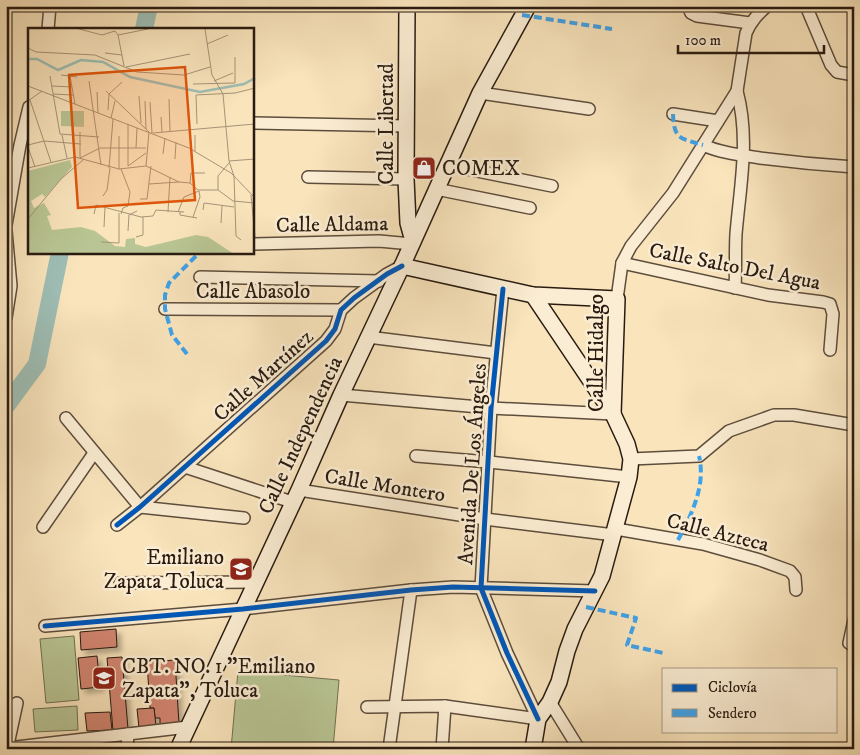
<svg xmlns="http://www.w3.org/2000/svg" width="860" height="755" viewBox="0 0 860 755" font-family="'IM FELL DW Pica',serif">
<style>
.green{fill:#b9c594;stroke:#717052}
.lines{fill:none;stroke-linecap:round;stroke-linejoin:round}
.river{stroke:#9ebeb5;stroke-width:18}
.building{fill:#d1856f;stroke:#291b11;filter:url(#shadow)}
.minor-casing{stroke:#5d4d3c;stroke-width:14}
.secondary-casing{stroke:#291b11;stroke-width:18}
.minor{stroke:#fbedd3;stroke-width:11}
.secondary{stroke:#fbedd3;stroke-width:15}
.quiet{stroke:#3ea2ea;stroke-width:4;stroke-dasharray:8 4;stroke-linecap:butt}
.cycleway-casing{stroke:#fbedd3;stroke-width:8}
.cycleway{stroke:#0057b8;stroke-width:5}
.labels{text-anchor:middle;stroke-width:5;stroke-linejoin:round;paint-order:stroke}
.street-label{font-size:21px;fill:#291b11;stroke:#fbedd3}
.poi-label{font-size:21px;fill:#291b11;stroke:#fbedd3;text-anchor:start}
.inset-river{fill:none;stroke:#9ebeb5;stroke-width:2.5}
.inset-road{fill:none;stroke:#a69478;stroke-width:1}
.view{fill:#de560c;fill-opacity:0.15;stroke:#de560c;stroke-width:2.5}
.inset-edge{fill:none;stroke:#291b11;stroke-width:2.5}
</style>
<defs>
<filter id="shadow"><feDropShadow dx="4.5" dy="4.5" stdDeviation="2.5" flood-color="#0004"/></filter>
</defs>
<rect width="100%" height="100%" fill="#f9e4bc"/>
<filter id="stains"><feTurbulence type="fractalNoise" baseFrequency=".004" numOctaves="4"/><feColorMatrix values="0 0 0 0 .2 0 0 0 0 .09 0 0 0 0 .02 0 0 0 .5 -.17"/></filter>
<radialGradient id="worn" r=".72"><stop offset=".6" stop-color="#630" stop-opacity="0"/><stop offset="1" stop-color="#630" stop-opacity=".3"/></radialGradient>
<g class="green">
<polygon points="74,636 79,700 46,703 40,639"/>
<polygon points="238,671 339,680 333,749 231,749"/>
<polygon points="77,706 78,730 35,732 33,709"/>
</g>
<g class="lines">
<g class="river">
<polyline points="144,29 149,6"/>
<polyline points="6,406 37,364 60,252"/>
</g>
</g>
<g class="building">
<polygon points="116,629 117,647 81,650 80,632"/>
<polygon points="97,656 100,687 81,689 78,658"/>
<polygon points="122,657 128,729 113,731 107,658"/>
<polygon points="175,660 179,724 160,725 160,718 155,718 154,708 150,708 147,662"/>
<polygon points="154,708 156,726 139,728 137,709"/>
<polygon points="110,712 112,730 87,731 85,713"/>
</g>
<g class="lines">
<g class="minor-casing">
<g id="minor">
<polyline points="688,6 691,13 697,16 750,23"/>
<polyline points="806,6 831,65 837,72 854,75"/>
<polyline points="48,29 50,6"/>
<polyline points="480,93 589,109"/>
<polyline points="673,114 718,121"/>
<polyline points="252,123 406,126"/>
<path d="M703,145c18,8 38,10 57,13 31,4 62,7 94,9"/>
<polyline points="447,165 552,186"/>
<polyline points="308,177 406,179"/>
<polyline points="436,189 530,208"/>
<polyline points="6,225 20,145 29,107"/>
<polyline points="6,231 11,286 6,318"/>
<polyline points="252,244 379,241 412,244"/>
<polyline points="622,263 768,295 823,302 830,304 833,314 830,350"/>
<polyline points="200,277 379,281"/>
<path d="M735,288c1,-18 0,-36 1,-54 4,-48 14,-95 1,-143"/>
<polyline points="503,289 491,408 481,588 507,653 538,719"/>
<path d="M617,299l5,-36 9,-17 42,-53 64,-102 9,-58c5,-12 12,-19 21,-27"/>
<polyline points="165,309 341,310"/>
<polyline points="368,337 496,353"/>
<polyline points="341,395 491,408 613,414"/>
<polyline points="66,418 140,507"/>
<polyline points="416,456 489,462 629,477"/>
<polyline points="631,459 699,456 729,431 774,415 794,415 854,425"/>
<polyline points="185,467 292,502"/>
<polyline points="299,490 485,519 614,535"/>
<polyline points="140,507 244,518"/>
<polyline points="117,525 140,507 326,341 335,329 341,310 354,298 387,274 402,266"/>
<polyline points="43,527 94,453"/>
<polyline points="616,529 703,544 760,560 790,571 795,577 796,590"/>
<polyline points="120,583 256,582"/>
<polyline points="854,620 849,643 854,646"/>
<polyline points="45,626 243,609 411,590 453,587 595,591"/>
<polyline points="550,702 579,749"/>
<polyline points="367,707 445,706 538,719"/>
<polyline points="8,748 188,727"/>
<polyline points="7,749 17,703"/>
<polyline points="127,749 128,734"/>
<polyline points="389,749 411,590"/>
<polyline points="442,749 445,706"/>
</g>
</g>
<g class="secondary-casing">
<g id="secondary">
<polyline points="407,6 406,179 408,223 413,241"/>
<polyline points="402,266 533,295 617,299 613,414"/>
<polyline points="178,749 299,490 341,395 402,266 480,93 528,6"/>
<polyline points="533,749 538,719 550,702 559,682 567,651 575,629 602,576 629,477 631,459 627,444 613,414 533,295"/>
</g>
</g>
<use href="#minor" class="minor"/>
<use href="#secondary" class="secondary"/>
<g class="quiet">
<polyline points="522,15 612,29"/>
<path d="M673,114c1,26 7,24 30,31"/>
<polyline points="187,354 172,335 165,309 165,295 169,283 200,252"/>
<path d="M678,540c14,-26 28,-55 21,-84"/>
<polyline points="586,607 636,618 627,645 663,653"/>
</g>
<g class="cycleway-casing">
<g id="cycleway">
<polyline points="503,289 491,408 481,588 507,653 538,719"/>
<polyline points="117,525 140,507 326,341 335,329 341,310 354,298 387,274 402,266"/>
<polyline points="45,626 243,609 411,590 453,587 595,591"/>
</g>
</g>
<use href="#cycleway" class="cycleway"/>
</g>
<defs>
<g id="shop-square" transform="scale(1.25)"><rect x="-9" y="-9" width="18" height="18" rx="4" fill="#8f2418" stroke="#fbedd3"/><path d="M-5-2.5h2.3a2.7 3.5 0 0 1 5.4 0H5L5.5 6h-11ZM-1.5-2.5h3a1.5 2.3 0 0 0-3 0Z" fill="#fff"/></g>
<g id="school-square" transform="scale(1.25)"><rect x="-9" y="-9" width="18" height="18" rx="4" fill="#8f2418" stroke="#fbedd3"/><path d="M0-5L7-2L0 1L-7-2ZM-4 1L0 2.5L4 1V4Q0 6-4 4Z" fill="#fff"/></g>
</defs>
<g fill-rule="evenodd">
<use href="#shop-square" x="424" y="168"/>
<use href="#school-square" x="241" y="569"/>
<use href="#school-square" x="104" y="678"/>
</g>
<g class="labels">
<g class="street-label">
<text transform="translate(386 124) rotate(-90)" y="7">Calle Libertad</text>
<text transform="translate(332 224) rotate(-1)" y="7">Calle Aldama</text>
<text transform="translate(735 266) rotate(11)" y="7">Calle Salto Del Agua</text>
<text x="253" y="298">Calle Abasolo</text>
<text transform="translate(596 353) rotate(-90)" y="7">Calle Hidalgo</text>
<text transform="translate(263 375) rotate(-42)" y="7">Calle Martínez</text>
<text transform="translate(300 435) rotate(-65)" y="7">Calle Independencia</text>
<text transform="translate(472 464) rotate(-86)" y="7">Avenida De Los Ángeles</text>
<text transform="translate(385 485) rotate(9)" y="7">Calle Montero</text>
<text transform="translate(718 532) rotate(14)" y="7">Calle Azteca</text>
</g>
<g class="poi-label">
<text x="442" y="175">COMEX</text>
<text x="224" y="564" text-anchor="end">Emiliano<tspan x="224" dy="24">Zapata Toluca</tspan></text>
<text x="122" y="673">CBT. NO. 1 "Emiliano<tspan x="122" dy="24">Zapata", Toluca</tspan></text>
</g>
</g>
<g transform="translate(28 28)">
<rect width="226" height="226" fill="#f9e4bc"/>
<path d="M33,83h23v16l-23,-1zM42,132l2,7 -27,30 -3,-3 -11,7 3,7 10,-5 7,12 -4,1 5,14 29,-3 14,4 20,15 10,1 1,-8 9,-1v6l11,3 50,-12 12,2 26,17h-206v-83z" fill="#b9c594"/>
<path class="inset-river" d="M0,31h9l21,11 23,-10 22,2 27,15 70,15 44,-8 11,-6"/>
<path class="inset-road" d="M51,1l23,6 13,-4 3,4M177,1l7,46 11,19 6,67 5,15 2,60 5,4M90,7l6,31M90,7l30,-6M179,16l21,-9M0,20l8,4 59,3 42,17 47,3 26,-8M77,25l17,2M98,39l64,-13M33,47l16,2M22,48l10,58 39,3M42,48l5,28M61,53l12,84M186,53l19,-8M165,56l42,-1v-26M0,58l161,62 42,25 24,25M24,58l20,1M78,63l43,41M69,64l1,21M25,66l20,1M81,66l13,-12M111,68l2,27M141,71l1,32M2,72l21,62M0,73l14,-10M117,73l1,28M122,74l2,31M80,82l1,-16M133,89l1,15M83,90l4,-17M169,96l-1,-29 39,-2 20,-5M125,105l102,-9M34,107l5,23M0,117l16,-4 37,3M0,119l7,20M108,120l1,-20M167,123v-16M135,126l2,-16M52,130l20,-10h46M52,130v-26M147,131l1,-17M201,133l26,-2M100,138v-42M100,138l18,-13M118,138l33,16 11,1 8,7h20l15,11 22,2M0,140l47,-11 44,12 27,-3 3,-34M81,140l4,-49M91,141v-33M93,141l9,23 -2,14 -5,2 -2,6M162,155l1,-10h14M121,156l30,-2M190,162v-14l11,-13M223,167l4,42M75,168l4,-6 3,-22M112,171h7l4,-33M175,182l1,-7 30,4M140,184l2,-35M150,184l6,-15 15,-6 1,6 -7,20M152,184v3l17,3M66,186l2,-9 45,12 12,-1 3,-6 28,2M0,191l33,-40 22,-19M193,195l1,-17M76,199l1,-20M100,203l1,-16 8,-4M108,209l7,-2v-18M73,214l18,1v-30"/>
<path class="view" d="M157,39l10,133 -117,8 -9,-133z"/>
<rect width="226" height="226" class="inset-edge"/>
</g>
<rect width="860" height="755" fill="none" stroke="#f9e4bc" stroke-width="25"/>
<rect x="8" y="8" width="845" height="740" fill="none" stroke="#291b11" stroke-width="2.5"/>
<rect x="12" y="12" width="835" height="730" fill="none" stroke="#291b11"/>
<rect x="662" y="668" width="175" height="65" fill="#fbedd3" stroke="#a79985"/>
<rect x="672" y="684" width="25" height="8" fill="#0057b8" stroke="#a79985"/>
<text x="708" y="692" font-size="15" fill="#291b11">Ciclovía</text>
<rect x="672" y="709" width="25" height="8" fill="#3ea2ea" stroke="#a79985"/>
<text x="708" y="718" font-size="15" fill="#291b11">Sendero</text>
<path d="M678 45v8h146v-8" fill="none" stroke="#291b11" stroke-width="2.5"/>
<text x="685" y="45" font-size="15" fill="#291b11" stroke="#fbedd3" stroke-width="4" paint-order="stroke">100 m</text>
<rect width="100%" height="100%" filter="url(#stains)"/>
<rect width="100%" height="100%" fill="url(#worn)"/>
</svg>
